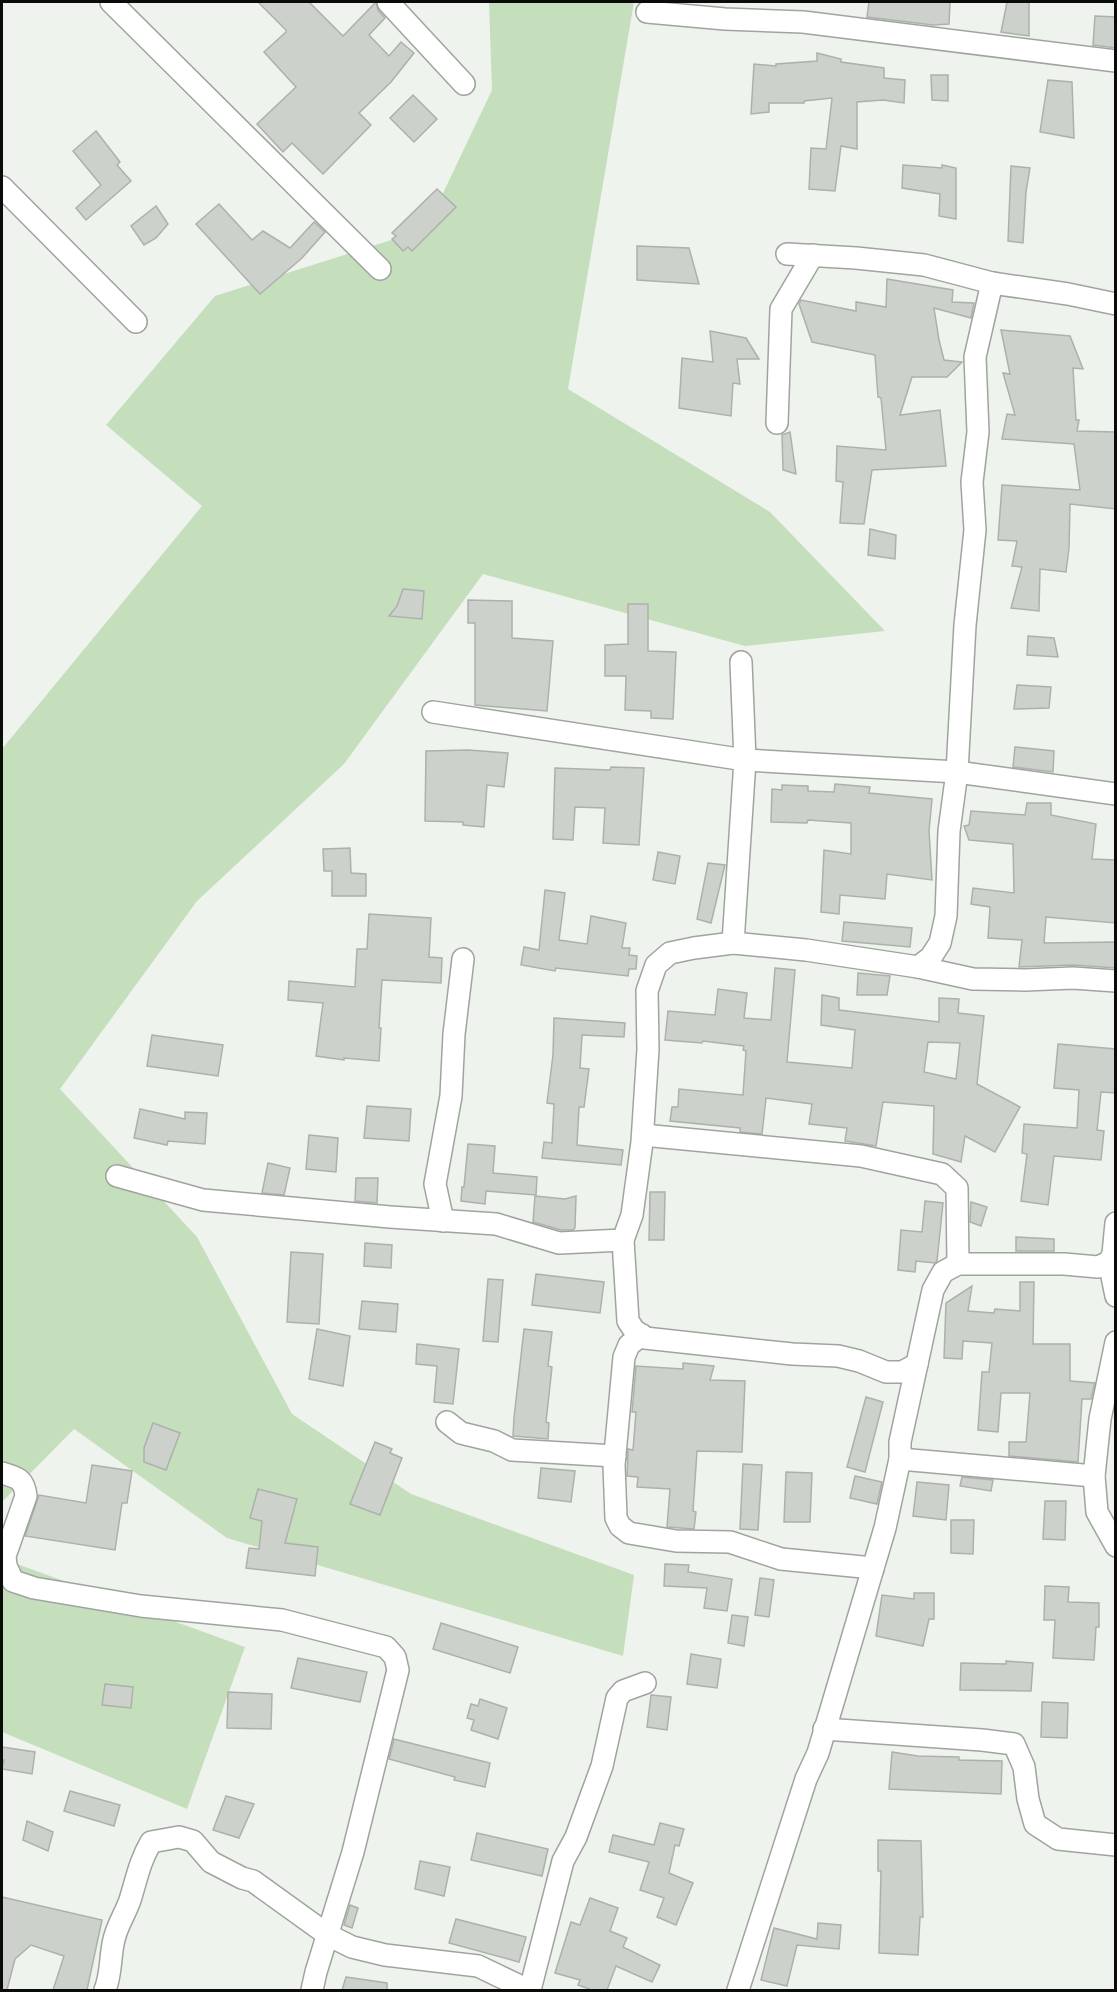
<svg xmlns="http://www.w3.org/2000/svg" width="1117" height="1992" viewBox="0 0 1117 1992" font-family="'IBM Plex Sans',sans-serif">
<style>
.green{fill:#c5debc}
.building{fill:#ccd1cb;stroke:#adb1ac;stroke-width:1.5;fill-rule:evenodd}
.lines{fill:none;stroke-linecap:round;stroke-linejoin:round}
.minor-casing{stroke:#a0a49e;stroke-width:24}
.minor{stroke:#fff;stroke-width:21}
</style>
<rect width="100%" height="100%" fill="#eff3ed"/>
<g class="green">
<polygon points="489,2 634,2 568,389 770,512 885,631 745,646 483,574 344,764 197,901 60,1089 197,1237 292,1414 411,1494 634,1575 623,1656 227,1538 74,1429 2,1502 2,749 202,506 106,425 215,296 426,229 492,90"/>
<polygon points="2,1530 17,1564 245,1647 187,1809 2,1732"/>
</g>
<g class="building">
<polygon points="258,2 309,2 343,36 376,2 378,10 385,18 369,35 389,56 401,42 414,53 391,82 359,113 371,125 323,174 292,143 283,152 257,124 296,87 264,52 286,32 286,30"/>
<polygon points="869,2 950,2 949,24 933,25 867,17"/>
<polygon points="1007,2 1029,2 1029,36 1001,32"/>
<polygon points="1095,16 1116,17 1116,48 1093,45"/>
<polygon points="817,53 841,59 841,62 884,68 884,78 905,80 904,103 883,100 857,102 857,149 841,146 835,191 809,189 811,148 826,149 832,98 804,101 804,103 769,103 769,112 751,114 754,64 776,66 776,64 817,61"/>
<polygon points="931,75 948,75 948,101 932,100"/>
<polygon points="1048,80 1072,82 1074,138 1040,132"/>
<polygon points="413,95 437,119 414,142 390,118"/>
<polygon points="96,131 120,162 117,165 131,181 86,220 76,208 101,185 73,151"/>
<polygon points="903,165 942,168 942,165 956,168 956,219 939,216 940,194 902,188"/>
<polygon points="1011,166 1030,168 1026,192 1023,243 1008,241"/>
<polygon points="437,189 456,207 412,251 408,247 403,251 392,239 396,236 392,233"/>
<polygon points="219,204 252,240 263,231 290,248 314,222 325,232 302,258 260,294 196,224"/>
<polygon points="156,206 168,224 156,238 144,245 131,226"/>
<polygon points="637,246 689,248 699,284 637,280"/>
<polygon points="887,279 953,290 952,302 974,303 971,318 934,308 939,340 944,360 962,362 947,377 912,377 900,415 940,410 946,466 872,470 864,524 840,523 843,482 836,481 837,446 886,450 881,398 878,397 875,355 812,342 799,304 801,300 856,311 856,302 886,307"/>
<polygon points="1001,330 1070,336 1083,369 1073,368 1076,420 1079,420 1077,431 1116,432 1116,509 1070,504 1069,548 1066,572 1040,569 1039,611 1011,608 1022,567 1012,566 1017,541 998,540 1002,485 1080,490 1074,444 1002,439 1007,414 1015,415 1003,373 1010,374"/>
<polygon points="710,331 746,338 759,359 737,359 740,384 733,383 731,416 679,408 682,358 713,362"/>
<polygon points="790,432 796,474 783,470 782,435"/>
<polygon points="870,529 896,535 895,559 868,555"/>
<polygon points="403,589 424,591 422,619 389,616 397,606"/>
<polygon points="468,600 512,601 512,638 553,641 547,711 475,705 475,623 468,623"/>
<polygon points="628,604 648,604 648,651 676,652 673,719 651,718 651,711 625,710 626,676 605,676 605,645 628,644"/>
<polygon points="1028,636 1054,638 1058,657 1027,655"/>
<polygon points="1017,685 1051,687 1049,708 1014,709"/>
<polygon points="1015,747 1054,751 1053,772 1013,767"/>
<polygon points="468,750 508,753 504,787 487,785 484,827 463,825 463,822 425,821 426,751"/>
<polygon points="611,767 644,768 639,845 603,843 605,808 575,807 573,840 553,839 555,768 610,770"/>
<polygon points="835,784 870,787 869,793 932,799 929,831 932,880 887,874 885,899 840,895 839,914 821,912 824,850 851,854 851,823 808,820 807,823 771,822 772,789 782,790 782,785 808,786 808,791 834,792"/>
<polygon points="1027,803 1051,803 1051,815 1096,824 1092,859 1116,860 1116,923 1046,917 1044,943 1116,942 1116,968 1073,965 1019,967 1022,940 988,938 990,907 971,904 973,888 1014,893 1013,844 969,840 964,826 969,825 971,811 1025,815"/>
<polygon points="350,848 351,873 366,874 366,896 332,896 332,871 324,871 323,849"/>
<polygon points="658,852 680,856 675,884 653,880"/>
<polygon points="708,863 725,865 711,923 697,919"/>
<polygon points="545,890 565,893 559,940 587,944 591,916 626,923 622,948 630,948 629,955 637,956 636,969 629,969 628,976 556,968 555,971 521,965 524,947 539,950"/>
<polygon points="369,914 431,918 429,957 442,958 441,983 382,980 379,1028 381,1028 379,1061 344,1058 344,1060 316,1056 323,1003 288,1000 289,981 355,987 357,949 367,949"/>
<polygon points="844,922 912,928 910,947 842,941"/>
<path d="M775,968l20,2 -8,92 65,6 3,-38 -34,-5 1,-30 17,3v12l100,12v-24l20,1 -1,14 26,3 -7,68 43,23 -25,45 -30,-16 -4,26 -28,-8 1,-48 -51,-4 -7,44 -31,-5 2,-13 -38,-4 3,-20 -46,-6 -4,36 -22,-2v-4l-70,-7 2,-14h6l1,-18 64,6 3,-44 -3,-1 1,-4 -41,-5 -1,2 -37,-3 3,-29 47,4 3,-26 29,4 -3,25 27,2zM928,1042l32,1 -4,36 -32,-7z"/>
<polygon points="858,973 890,976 887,995 857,995"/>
<polygon points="554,1018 625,1023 624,1037 582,1035 580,1068 589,1069 584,1107 579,1107 577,1145 623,1150 621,1165 542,1158 544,1142 552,1143 554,1104 547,1103 553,1055"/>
<polygon points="152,1035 223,1045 218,1076 147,1066"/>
<polygon points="1058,1044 1116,1049 1116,1093 1101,1092 1097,1130 1104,1131 1101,1160 1054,1156 1048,1205 1021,1201 1027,1154 1022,1153 1024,1124 1077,1128 1079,1090 1054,1088"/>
<polygon points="367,1106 411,1109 409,1141 364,1138"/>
<polygon points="140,1109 185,1119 185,1112 207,1113 205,1144 168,1141 167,1145 134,1138"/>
<polygon points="309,1135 338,1138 336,1172 306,1169"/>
<polygon points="468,1144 495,1146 493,1173 537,1177 536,1195 486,1191 485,1204 461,1201 462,1187 464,1187"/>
<polygon points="268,1163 290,1168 284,1195 262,1193"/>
<polygon points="356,1178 378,1178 377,1203 355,1201"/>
<polygon points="650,1192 665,1192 664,1240 649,1240"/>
<polygon points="535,1196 565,1199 576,1196 575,1228 573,1230 561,1230 533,1222"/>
<polygon points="925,1201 943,1203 937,1261 935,1263 916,1261 915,1272 898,1270 901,1230 922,1232"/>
<polygon points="971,1202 987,1207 981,1226 970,1222"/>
<polygon points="1016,1237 1054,1239 1054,1251 1016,1251"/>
<polygon points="365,1243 392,1245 391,1268 364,1266"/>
<polygon points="291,1252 323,1254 319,1324 287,1322"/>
<polygon points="536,1274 604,1282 600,1313 532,1305"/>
<polygon points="488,1279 503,1280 498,1342 483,1341"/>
<polygon points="1020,1282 1034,1282 1033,1344 1070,1344 1070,1381 1095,1383 1091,1399 1082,1399 1078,1462 1009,1456 1009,1442 1026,1442 1030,1393 1001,1393 998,1432 978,1430 982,1372 989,1372 992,1343 963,1341 962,1359 944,1358 946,1303 972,1286 968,1311 994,1313 995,1309 1020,1311"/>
<polygon points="362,1301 398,1304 396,1332 359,1329"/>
<polygon points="317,1329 350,1336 343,1386 309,1379"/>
<polygon points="524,1329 552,1332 548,1366 552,1367 546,1422 549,1423 548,1439 513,1436 514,1418"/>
<polygon points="417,1344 459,1349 453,1404 434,1402 437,1366 416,1364"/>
<polygon points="683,1363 714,1366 710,1380 745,1381 742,1452 697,1451 693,1511 696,1512 694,1529 667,1527 670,1489 637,1487 638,1477 627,1476 628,1449 633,1450 636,1412 632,1412 636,1366 683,1369"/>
<polygon points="866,1397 883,1402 865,1472 847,1467"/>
<polygon points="153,1423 180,1433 166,1470 144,1462 144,1448"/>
<polygon points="375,1442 392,1449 390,1453 402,1458 380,1515 350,1504"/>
<polygon points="743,1464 762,1465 758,1530 740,1529"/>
<polygon points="92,1465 132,1471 127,1503 122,1503 115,1550 25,1536 39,1495 86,1503"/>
<polygon points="541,1468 575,1471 571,1502 538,1498"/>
<polygon points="786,1472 812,1473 810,1522 784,1522"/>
<polygon points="855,1476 882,1482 877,1504 850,1498"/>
<polygon points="962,1477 993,1480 991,1491 960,1486"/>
<polygon points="917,1482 949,1485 946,1520 913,1516"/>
<polygon points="258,1489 297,1499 285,1543 318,1547 315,1576 246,1568 249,1548 259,1549 262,1521 250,1518"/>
<polygon points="1045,1501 1066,1501 1065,1540 1043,1539"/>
<polygon points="951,1520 974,1520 973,1554 951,1553"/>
<polygon points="665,1564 689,1565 688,1572 732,1579 727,1611 704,1608 707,1588 664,1586"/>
<polygon points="760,1578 774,1580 769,1617 755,1615"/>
<polygon points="1045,1586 1069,1587 1068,1602 1099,1603 1099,1627 1096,1627 1094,1660 1053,1658 1055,1620 1044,1620"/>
<polygon points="914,1593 934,1593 934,1619 929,1619 923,1646 876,1636 882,1595 914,1599"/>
<polygon points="732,1615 748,1617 744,1646 728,1643"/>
<polygon points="441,1623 518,1647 510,1673 433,1649"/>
<polygon points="691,1654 721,1659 717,1688 687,1684"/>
<polygon points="298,1658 367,1672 360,1702 291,1688"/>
<polygon points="1006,1661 1033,1663 1031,1691 960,1690 961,1663 1006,1664"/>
<polygon points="105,1684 133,1687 131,1708 102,1705"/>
<polygon points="228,1692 272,1694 271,1729 227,1728"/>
<polygon points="651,1695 671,1697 667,1730 647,1727"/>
<polygon points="480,1699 507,1708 498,1739 471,1730 474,1720 467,1718 471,1704 478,1706"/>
<polygon points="1042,1702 1068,1703 1067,1738 1041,1737"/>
<polygon points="394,1739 490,1763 485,1787 454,1780 455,1777 389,1759"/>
<polygon points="2,1747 35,1752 32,1774 2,1769 4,1760 2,1760"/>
<polygon points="892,1752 918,1756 959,1757 959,1760 1002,1761 1001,1794 889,1789"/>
<polygon points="70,1791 120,1805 114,1826 64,1811"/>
<polygon points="226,1796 254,1804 239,1838 213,1830"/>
<polygon points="27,1821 53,1832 48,1851 23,1840"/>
<polygon points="660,1823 684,1829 679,1846 675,1845 669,1873 693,1883 676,1925 657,1917 664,1898 640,1890 649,1862 609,1852 613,1835 654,1845"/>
<polygon points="477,1833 548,1849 542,1876 471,1860"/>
<polygon points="878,1840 921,1841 923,1917 920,1917 918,1955 879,1953 881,1871 878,1871"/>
<polygon points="420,1861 450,1867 444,1896 415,1889"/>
<polygon points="2,1897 102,1920 87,1990 53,1990 64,1956 31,1945 15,1959 7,1990 2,1990"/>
<polygon points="590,1898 618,1908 610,1931 627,1938 623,1947 660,1965 652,1982 616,1966 607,1990 592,1990 578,1985 580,1980 555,1973 571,1922 580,1925"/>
<polygon points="350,1905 358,1908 352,1928 344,1925"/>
<polygon points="456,1919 526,1937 519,1962 449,1943"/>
<polygon points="818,1923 841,1925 839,1949 797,1945 787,1986 761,1980 774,1928 817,1939"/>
<polygon points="346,1977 387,1983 387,1990 342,1990"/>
</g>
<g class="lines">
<g class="minor-casing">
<g id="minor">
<polyline points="111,2 380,269"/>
<polyline points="388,2 464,84"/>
<polyline points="647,12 725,19 803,22 1116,61"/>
<polyline points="2,187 136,322"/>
<polyline points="787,254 856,258 924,265 992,283 1068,294 1116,304"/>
<polyline points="777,423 781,309 813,255"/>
<polyline points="433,712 745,760 957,772 1116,794"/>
<polyline points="733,943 745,760 741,662"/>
<polyline points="918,967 931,957 940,943 946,916 949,831 957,772 965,625 975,530 972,482 978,432 975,357 992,283"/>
<polyline points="643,1135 861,1156 942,1174 957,1188 958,1264"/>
<polyline points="117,1176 203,1200 390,1217 496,1224 559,1243 623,1240"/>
<polyline points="443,1221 435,1184 451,1096 454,1034 463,959"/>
<polyline points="1109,1262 1116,1296"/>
<polyline points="642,1335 629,1345 624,1357 614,1465 616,1518 620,1526 629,1533 676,1541 730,1542 781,1559 873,1568"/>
<polyline points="1116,1342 1100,1419 1094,1476 1097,1512 1116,1546"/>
<polyline points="917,1364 902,1372 886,1372 859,1361 838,1356 792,1354 645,1338 634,1330 628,1321 623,1240 632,1215 642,1142 648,1049 647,991 656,965 670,953 694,948 733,943 806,950 918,967 973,979 1025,980 1073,978 1116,981"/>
<polyline points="447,1422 461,1433 494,1441 512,1450 615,1456"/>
<polyline points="900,1459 1094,1476"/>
<path d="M2,1473c15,5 22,5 24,23l-21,60 1,10 7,15 21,7 107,18 141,14 104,27 9,10 3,13 -45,182 -37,120 -4,18"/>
<polyline points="824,1729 982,1740 1014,1744 1024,1767 1028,1799 1035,1824 1058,1839 1116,1845"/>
<path d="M105,1990c6,-15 5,-30 8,-46 3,-18 12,-29 17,-44 7,-22 9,-37 21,-58l28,-5 14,4 18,21 31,16 11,3 75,54 24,12 33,8 93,11 50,24"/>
<polyline points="530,1990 563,1861 576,1837 602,1766 617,1698 623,1691 645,1683"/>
<polyline points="738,1990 806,1779 818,1753 885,1528 900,1459 900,1442 933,1290 943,1272 958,1264 1064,1264 1098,1267 1109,1262 1113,1254 1116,1223"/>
</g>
</g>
<use href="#minor" class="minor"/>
</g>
<rect width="1117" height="1992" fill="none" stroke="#0b0c0a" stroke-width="6"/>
</svg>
